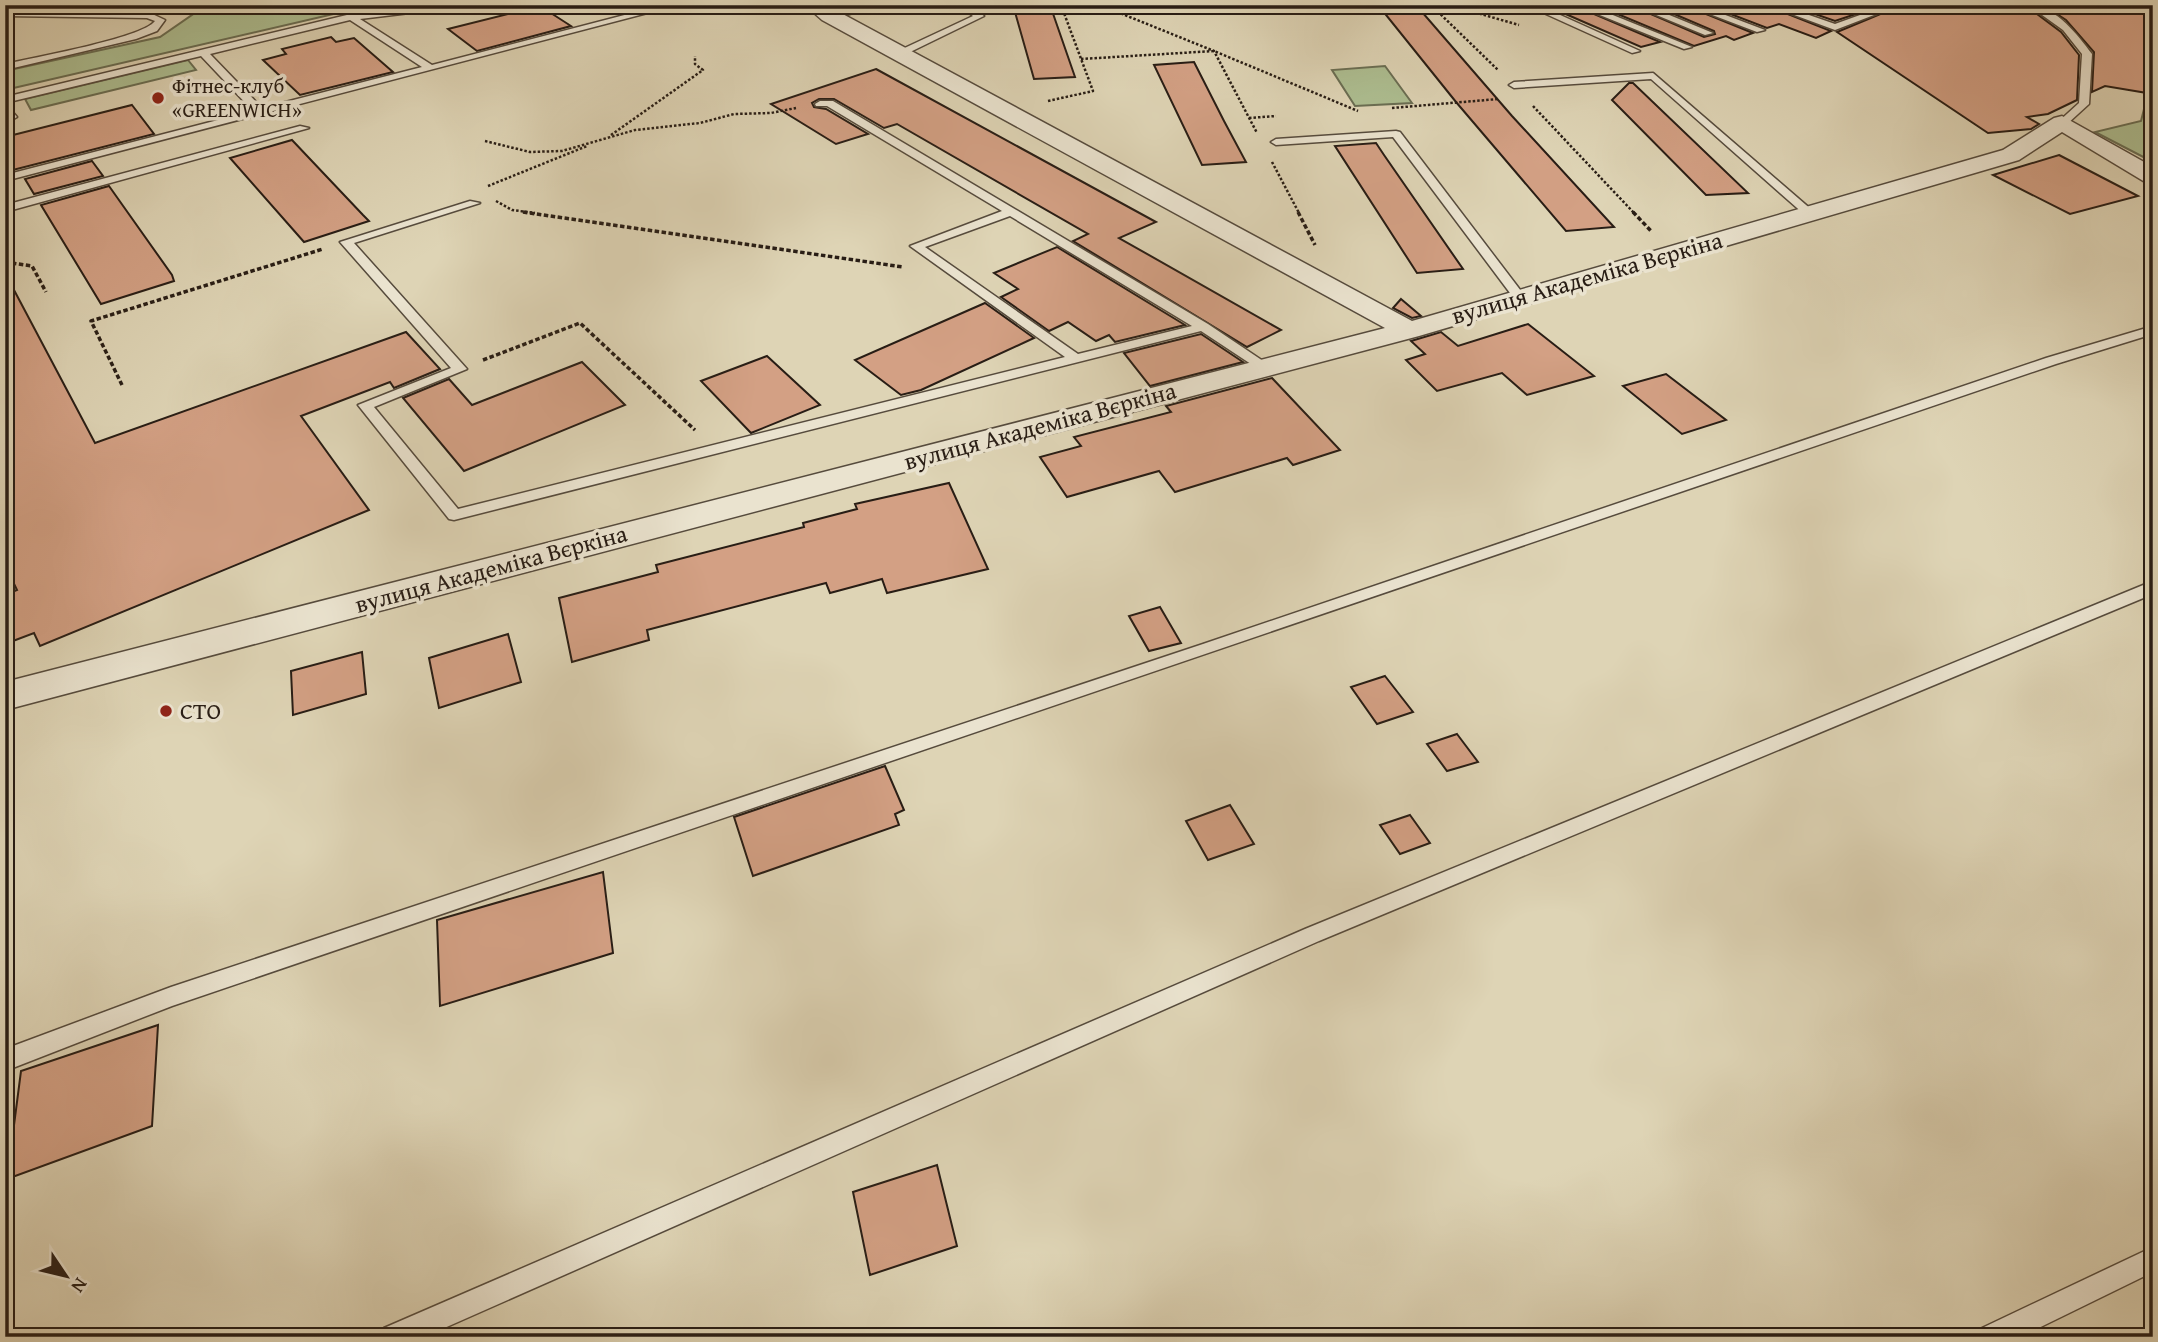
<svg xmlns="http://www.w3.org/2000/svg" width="2158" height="1342" viewBox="0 0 2158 1342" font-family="'Gentium Book Plus',serif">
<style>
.green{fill:#adbe91;stroke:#6a6e53;stroke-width:2}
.building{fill:#d3a084;stroke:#281d15;stroke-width:2}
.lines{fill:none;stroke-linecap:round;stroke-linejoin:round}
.lane-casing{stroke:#564b3d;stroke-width:3}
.street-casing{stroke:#564b3d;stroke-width:3}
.path-far1{stroke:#281d15;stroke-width:2.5;stroke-dasharray:2.5 2;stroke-linecap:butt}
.path{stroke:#281d15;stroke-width:3.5;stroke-dasharray:4.5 2.5;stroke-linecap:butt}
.lane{fill:#eae3cf;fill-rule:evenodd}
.street{fill:#eae3cf;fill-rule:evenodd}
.poi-dot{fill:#8f2418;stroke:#eae3cf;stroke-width:2.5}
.labels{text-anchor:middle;stroke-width:7;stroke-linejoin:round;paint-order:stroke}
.far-poi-label{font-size:21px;fill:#281d15;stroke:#eae3cf;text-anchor:start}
.street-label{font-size:24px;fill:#281d15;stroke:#eae3cf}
.poi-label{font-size:24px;fill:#281d15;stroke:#eae3cf;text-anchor:start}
</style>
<rect width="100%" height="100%" fill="#ded4b5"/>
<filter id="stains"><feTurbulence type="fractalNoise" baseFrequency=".00286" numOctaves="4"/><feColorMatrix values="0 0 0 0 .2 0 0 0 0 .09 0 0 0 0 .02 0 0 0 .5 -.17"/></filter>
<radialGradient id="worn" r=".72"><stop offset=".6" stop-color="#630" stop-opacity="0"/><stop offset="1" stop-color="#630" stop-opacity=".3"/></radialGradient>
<g class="green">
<polygon points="5,5 127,5 114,11 5,10"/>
<polygon points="166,5 337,5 338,13 5,90 5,71 160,37 199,10"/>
<polygon points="188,60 196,70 31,110 25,99"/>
<polygon points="1385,66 1412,103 1355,106 1332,70"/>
<polygon points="2145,105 2153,106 2153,162 2095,132 2141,121"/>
</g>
<g class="building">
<polygon points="1013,5 1050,5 1075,77 1034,79"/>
<polygon points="1378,5 1416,5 1512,116 1614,227 1566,231 1456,102"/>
<polygon points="1545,5 1573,5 1660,42 1641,47"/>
<polygon points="1596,5 1630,5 1704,37 1715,34 1714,31 1653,5 1684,5 1753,33 1734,40 1726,36 1694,46"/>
<polygon points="1707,5 1765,5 1831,31 1816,38 1779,24 1767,28"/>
<polygon points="1789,5 1833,5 1853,15 1835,21"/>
<polygon points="1902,5 2025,5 2061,32 2079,55 2077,100 2048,114 2027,117 2039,124 2031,129 1988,133 1837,32"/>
<polygon points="2043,5 2153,5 2153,94 2105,86 2092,92 2094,52 2066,20"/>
<polygon points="540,6 571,26 477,51 448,29"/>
<polygon points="331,37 336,42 354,38 393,72 300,95 263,60 286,54 282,49"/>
<polygon points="1194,62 1224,121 1246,162 1202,165 1154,65"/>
<polygon points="876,69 1156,222 1119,238 1281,330 1247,347 1073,241 1088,234 897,124 884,128 834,99 819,99 812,103 814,107 826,109 868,134 836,144 771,104"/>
<polygon points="1629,83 1633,83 1748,193 1706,195 1612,100"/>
<polygon points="132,105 154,134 5,172 5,137"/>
<polygon points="292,140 363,215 369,221 304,242 230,158"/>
<polygon points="1376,143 1384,155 1463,269 1417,273 1335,146"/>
<polygon points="2059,155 2138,196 2070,214 1993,175"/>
<polygon points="92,161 103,176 34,194 25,179"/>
<polygon points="109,186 172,275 174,281 101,304 41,205"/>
<polygon points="1057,247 1185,325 1115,342 1109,335 1096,341 1068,322 1049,331 1001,297 1018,289 994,273"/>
<polygon points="5,273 95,443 406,332 440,369 394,388 390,382 301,416 369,510 40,646 34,633 5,644 5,595 17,590 5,565"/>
<polygon points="1401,299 1421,316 1412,318 1393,308"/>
<polygon points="985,303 1034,338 921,390 901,395 855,360"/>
<polygon points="1528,324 1594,376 1527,395 1502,373 1437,391 1406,360 1425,354 1411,341 1441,332 1458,346"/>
<polygon points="1201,334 1243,362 1150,386 1124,353"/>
<polygon points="767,356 820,405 751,433 701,381"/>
<polygon points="582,362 625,405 464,471 403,398 449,379 472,405"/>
<polygon points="1666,374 1726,420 1682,434 1623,386"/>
<polygon points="1272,378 1340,450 1293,465 1287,458 1175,492 1159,471 1067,497 1040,457 1081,446 1074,437 1171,412 1166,406"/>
<polygon points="949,483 988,569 887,593 882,579 830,593 826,583 647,630 649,640 572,662 559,598 658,572 656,565 804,527 803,523 857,509 855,504"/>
<polygon points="1160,607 1181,643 1149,651 1129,616"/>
<polygon points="508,634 521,682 439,708 429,658"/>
<polygon points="362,652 366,694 293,715 291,671"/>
<polygon points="1385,676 1413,712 1377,724 1351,687"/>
<polygon points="1457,734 1478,762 1447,771 1427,744"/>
<polygon points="885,766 904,810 895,814 899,825 753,876 734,817"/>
<polygon points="1230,805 1254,844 1208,860 1186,821"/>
<polygon points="1410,815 1430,843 1400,854 1380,825"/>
<polygon points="603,872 613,953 440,1006 437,920"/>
<polygon points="158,1025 152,1126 7,1179 21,1071"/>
<polygon points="937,1165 957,1246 870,1275 853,1192"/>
</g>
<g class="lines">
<g class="lane-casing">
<g id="lane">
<path d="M443,5h33l-116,14 72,46 231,-60h15l-673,176v-6l248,-64 -52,-55 -196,47v-6l346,-83zM350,20l72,47 -160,41 -52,-54z"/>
<polygon points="868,5 886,5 829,19 825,16"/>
<polygon points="959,5 969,5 984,16 902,56 896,56 896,52 973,16"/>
<polygon points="1526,5 1538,5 1640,51 1632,53"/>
<polygon points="1575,5 1588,5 1692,47 1684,49"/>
<polygon points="1632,5 1645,5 1713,33 1705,35"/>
<polygon points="1686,5 1699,5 1765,30 1757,32"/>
<path d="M1767,5h13l55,19 25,-9 -25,-10c11,0 25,8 35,6 11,-1 19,-6 30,-6l-65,25z"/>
<path d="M2028,5c27,0 49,29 64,49l-3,50 -23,21 -9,-2 22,-20 3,-49 -19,-24z"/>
<path d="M5,10l143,2 17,8 -8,11 -21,8 -131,31v-6c26,-6 138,-26 150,-43l-8,-3 -142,-2z"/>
<polygon points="1653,73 1813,211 1813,215 1805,215 1651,79 1514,88 1509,85 1514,82"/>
<path d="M820,101h13l375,223 64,43 -2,3h-10l-59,-39 -747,189 -5,-1 -91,-114 93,-37 -111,-126 130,-41 10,2 -126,40 113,126 -93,38 84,102 607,-152 -155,-111 92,-35 -175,-105h-11l-1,-2zM1010,216l182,110 -114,28 -153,-107z"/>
<polygon points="5,103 17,117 5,124"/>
<polygon points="300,126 309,128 5,212 5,205"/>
<polygon points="1396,131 1400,132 1524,295 1524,301 1516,301 1393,137 1276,145 1271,142 1276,139"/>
<polygon points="2153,326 2153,334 2056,364 172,1006 5,1071 5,1049 171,987 1203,644 2046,358"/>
<polygon points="2153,581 2153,594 1319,941 424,1337 380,1337 384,1328 1305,929"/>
<polygon points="2153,1247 2153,1272 2020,1337 1978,1337 1982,1328"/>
</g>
</g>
<g class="street-casing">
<polygon id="street" points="805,5 826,5 1412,321 2003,150 2054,118 2062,116 2153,167 2153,184 2145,182 2062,132 2019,160 1419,336 5,710 5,682 1385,328 822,20"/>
</g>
<g class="path-far1">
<polyline points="1100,5 1214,51 1257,133"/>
<polyline points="1431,5 1498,70"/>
<polyline points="1449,5 1519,25"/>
<polyline points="1081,59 1214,51 1358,111"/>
<polyline points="1048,101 1093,91 1061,5"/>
<polyline points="1533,106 1634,213"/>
<polyline points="1392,108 1498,99"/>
<polyline points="1249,118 1276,116"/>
<polyline points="611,135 703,70 695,64 695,56"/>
<polyline points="485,141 530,152 562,151 635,130 700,123 734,114 771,113 796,108"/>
<polyline points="1272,162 1299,213"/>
<polyline points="488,186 587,146"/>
<polyline points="496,201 512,210 535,213"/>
</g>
<g class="path">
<polyline points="523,212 903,267"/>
<polyline points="1298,212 1315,245"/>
<polyline points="1633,212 1652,232"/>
<polyline points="5,262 32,266 46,292"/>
<polyline points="483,360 580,323 695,430"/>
<polyline points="122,385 91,321 323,249"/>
</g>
<use href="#lane" class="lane"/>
<use href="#street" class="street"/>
</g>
<g class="poi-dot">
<circle cx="158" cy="98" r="7"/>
<circle cx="166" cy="711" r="7"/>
</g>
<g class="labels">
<g class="far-poi-label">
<text x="172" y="93">Фітнес-клуб<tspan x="172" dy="24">«GREENWICH»</tspan></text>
</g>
<g class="street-label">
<text transform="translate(1587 278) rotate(-16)" y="8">вулиця Академіка Вєркіна</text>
<text transform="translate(1040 426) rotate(-15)" y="8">вулиця Академіка Вєркіна</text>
<text transform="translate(491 569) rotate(-15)" y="8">вулиця Академіка Вєркіна</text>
</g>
<g class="poi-label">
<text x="180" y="719">СТО</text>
</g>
</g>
<rect width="2158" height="1342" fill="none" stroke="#ded4b5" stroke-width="28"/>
<rect x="7" y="7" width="2144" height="1328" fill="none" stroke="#281d15" stroke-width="3.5"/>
<rect x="14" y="14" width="2130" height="1314" fill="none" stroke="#281d15" stroke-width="2"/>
<g transform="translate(66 1276) rotate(125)" stroke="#eae3cf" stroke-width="5" paint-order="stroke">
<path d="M0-5L12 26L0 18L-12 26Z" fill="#281d15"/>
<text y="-10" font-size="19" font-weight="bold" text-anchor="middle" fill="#281d15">N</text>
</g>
<rect width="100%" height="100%" filter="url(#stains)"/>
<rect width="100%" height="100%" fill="url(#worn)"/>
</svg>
